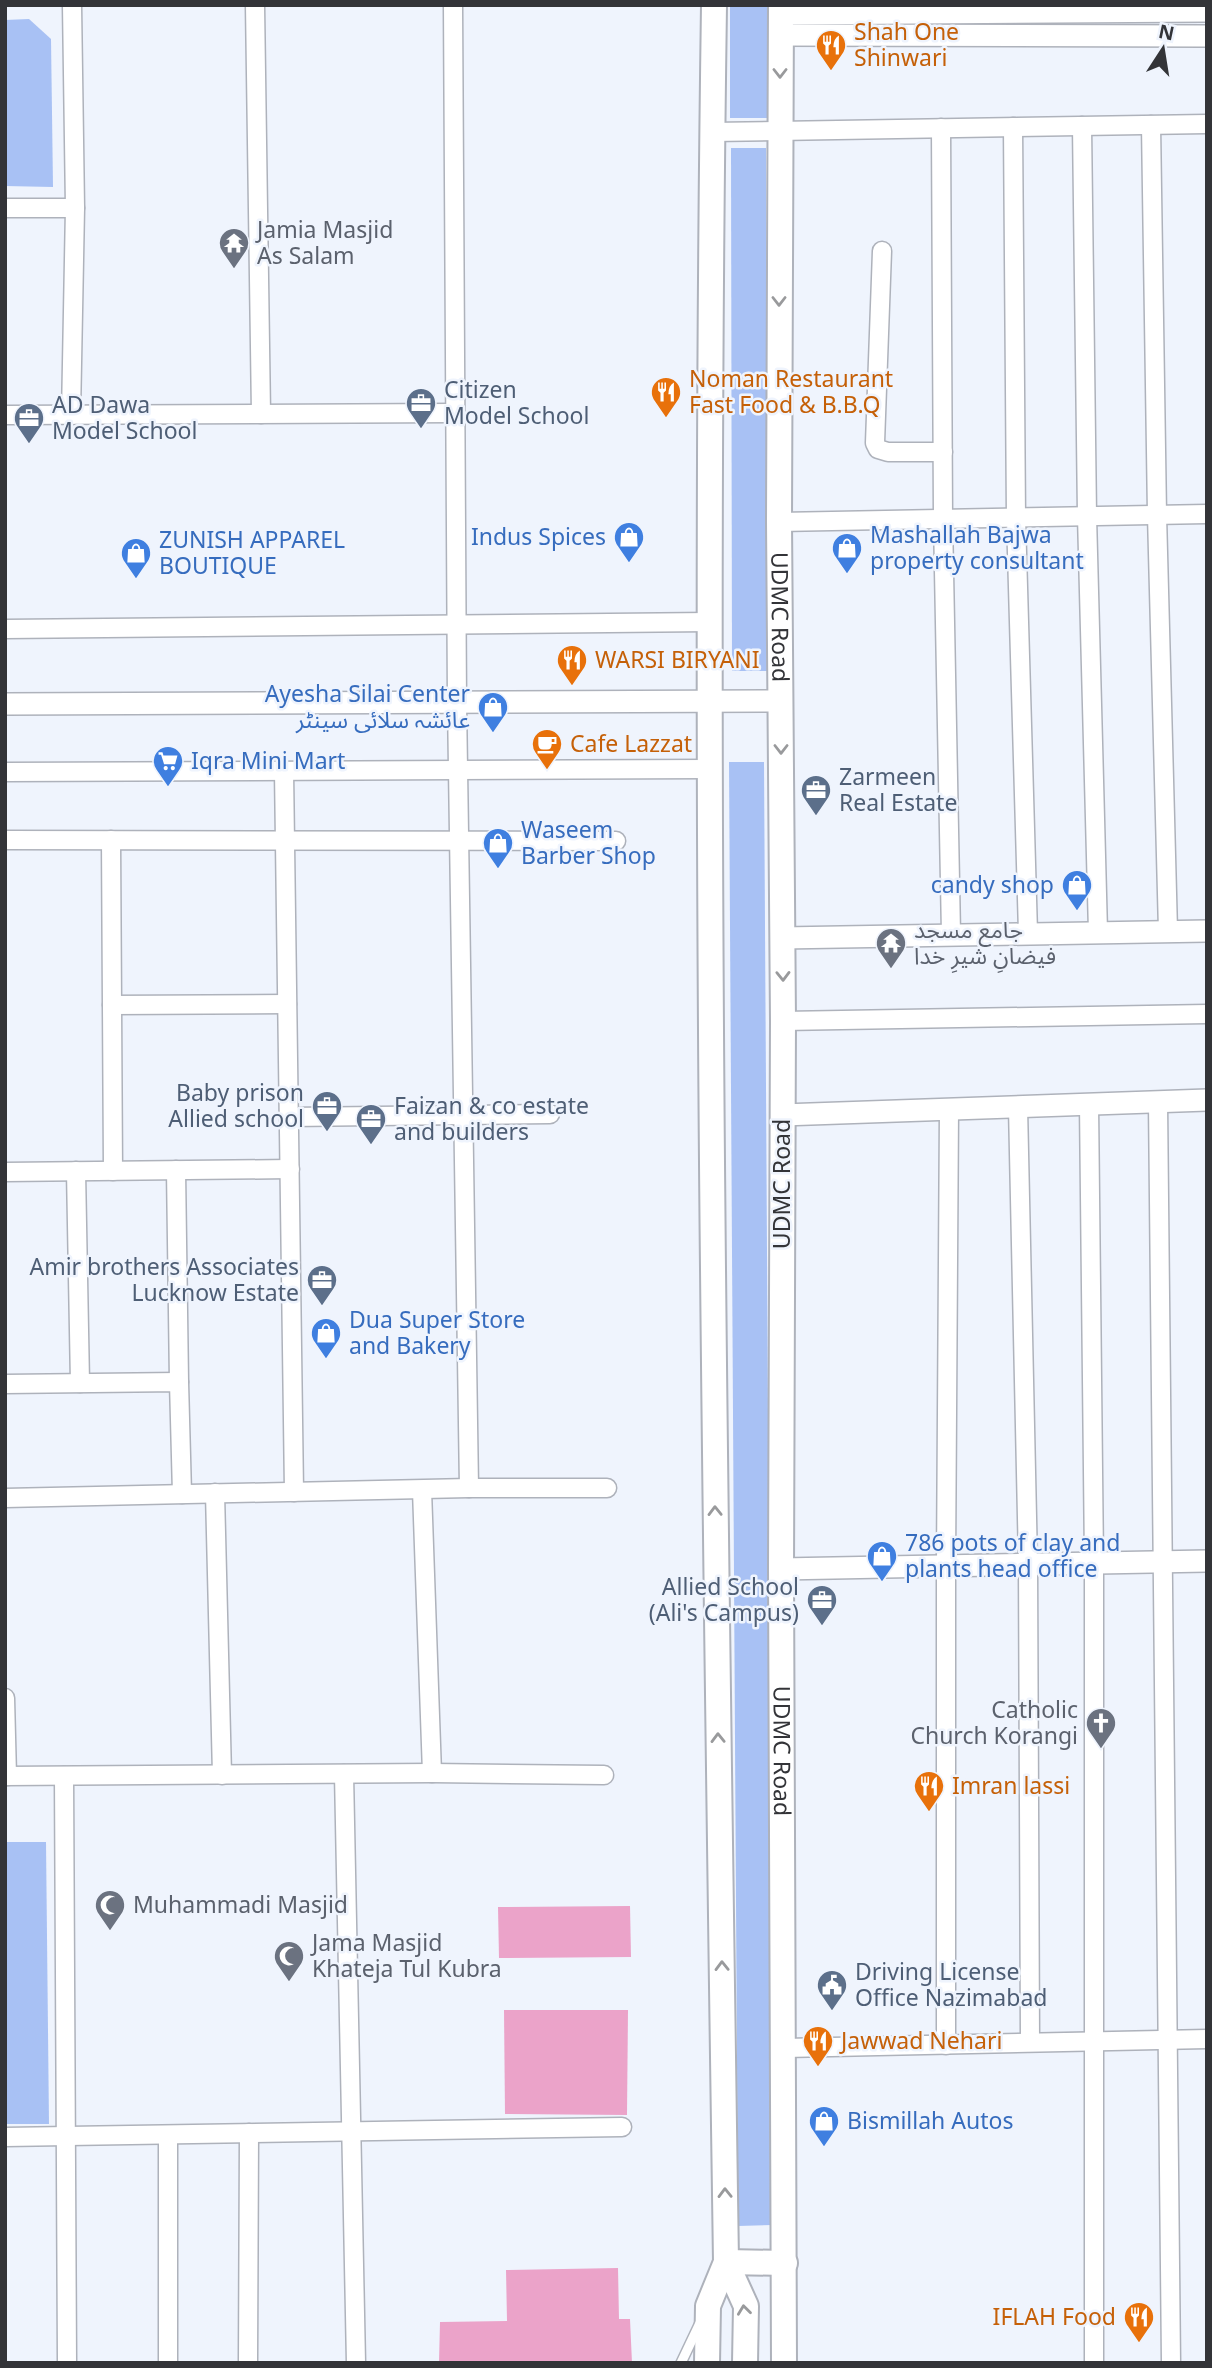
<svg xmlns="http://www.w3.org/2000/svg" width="1212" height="2368" viewBox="0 0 1212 2368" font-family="Georgia,'Noto Sans Arabic',serif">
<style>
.green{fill:#a8c1f4}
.building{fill:#eba3c9}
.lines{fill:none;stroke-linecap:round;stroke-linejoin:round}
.service-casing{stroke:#aeb2bb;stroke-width:12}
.minor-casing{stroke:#aeb2bb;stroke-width:21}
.tertiary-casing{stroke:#aeb2bb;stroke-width:24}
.secondary-casing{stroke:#aeb2bb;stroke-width:28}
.service{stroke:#fff;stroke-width:9}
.minor{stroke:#fff;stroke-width:18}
.tertiary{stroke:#fff;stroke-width:21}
.secondary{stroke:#fff;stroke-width:24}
.oneway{stroke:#999a9c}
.labels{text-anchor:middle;stroke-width:5;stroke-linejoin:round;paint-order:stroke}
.food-label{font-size:23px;fill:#c56008;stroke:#eff4fd;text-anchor:start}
.worship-label{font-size:23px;fill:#5b616d;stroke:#eff4fd;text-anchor:start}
.service-label{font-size:23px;fill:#4e5e75;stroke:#eff4fd;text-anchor:start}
.shop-label{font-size:23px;fill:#366cbe;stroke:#eff4fd;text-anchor:start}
.street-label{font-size:23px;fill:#333438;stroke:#eff4fd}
</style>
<rect width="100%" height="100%" fill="#eff4fd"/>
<g class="green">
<rect x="730" y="5" width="38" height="113"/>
<polygon points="29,19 51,39 53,187 5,186 5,20"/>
<polygon points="731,148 766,148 768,671 732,671"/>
<polygon points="729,762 764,762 773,2225 738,2226"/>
<polygon points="5,1842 46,1842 49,2124 5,2124"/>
</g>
<g class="building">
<polygon points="630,1906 631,1957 499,1958 498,1907"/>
<polygon points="504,2010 628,2010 627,2115 505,2114"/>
<polygon points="618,2268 619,2319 630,2319 632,2363 439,2363 440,2322 507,2321 506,2270"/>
</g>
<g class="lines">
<g class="service-casing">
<polyline id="service" points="681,2363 700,2323"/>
</g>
<g class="minor-casing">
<g id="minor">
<polyline points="255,5 261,414"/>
<polyline points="453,5 457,703 469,1488"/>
<polyline points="1151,125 1157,515 1168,931"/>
<polyline points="1082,126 1087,516 1098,932"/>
<polyline points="1013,127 1016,518 1028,933"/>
<polyline points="941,128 943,519 951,934"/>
<polyline points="712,132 1207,124"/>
<polyline points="5,208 75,208"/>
<polyline points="882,251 875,443 878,449 888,452 943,452"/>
<polyline points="5,415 454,413"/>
<polyline points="71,415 75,208 72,5"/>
<polyline points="779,522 1207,514"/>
<polyline points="5,629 710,622"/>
<polyline points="284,771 294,1492"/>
<polyline points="5,772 710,769"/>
<polyline points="5,840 616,841"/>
<polyline points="111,840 113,1171"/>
<polyline points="112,1005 287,1004"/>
<polyline points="783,1021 1207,1014"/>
<polyline points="1158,1102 1171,2363"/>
<polyline points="1089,1104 1094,1562 1094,2363"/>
<polyline points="1018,1107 1028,1563 1030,2042"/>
<polyline points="289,1117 550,1114"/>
<polyline points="176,1170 179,1382"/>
<polyline points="76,1171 80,1383"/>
<polyline points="5,1172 290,1169"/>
<polyline points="5,1384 179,1382 182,1494"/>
<polyline points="422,1490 432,1773"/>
<polyline points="215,1493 222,1775"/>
<polyline points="5,1498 469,1488 607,1488"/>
<polyline points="5,1698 7,1776"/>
<polyline points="344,1774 356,2363"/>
<polyline points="5,1776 432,1773 604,1775"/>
<polyline points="64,1776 67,2363"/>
<polyline points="946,2045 946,1564 949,1109"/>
<polyline points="785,2048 1207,2039"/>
<polyline points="168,2135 168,2363"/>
<polyline points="5,2137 622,2127"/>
<polyline points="248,2363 249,2133"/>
</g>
</g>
<g class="tertiary-casing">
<g id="tertiary">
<polyline points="781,14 1207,11"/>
<polyline points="780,35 1207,36"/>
<polyline points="5,704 780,701"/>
<polyline points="782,938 1207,931"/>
<polyline points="782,1115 1207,1100"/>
<polyline points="781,1569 1207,1561"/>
</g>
</g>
<g class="secondary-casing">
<g id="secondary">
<path id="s1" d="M781,5l-2,517 4,499 -2,548 3,794"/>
<polyline points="726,2262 746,2306 745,2363"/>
<polyline points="726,2262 785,2263"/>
<path d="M707,2363l1,-57 18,-44c-11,-752 -23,-1505 -12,-2257"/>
</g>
</g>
<use href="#service" class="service"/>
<use href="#minor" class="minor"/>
<use href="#tertiary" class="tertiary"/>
<use href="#secondary" class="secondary"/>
</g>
<defs><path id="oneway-chevron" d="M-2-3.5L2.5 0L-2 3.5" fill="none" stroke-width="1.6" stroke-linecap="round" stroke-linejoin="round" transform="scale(1.75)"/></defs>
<g class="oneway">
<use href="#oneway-chevron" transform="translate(780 73) rotate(90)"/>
<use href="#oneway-chevron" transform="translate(779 301) rotate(90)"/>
<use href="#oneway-chevron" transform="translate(781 749) rotate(90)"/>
<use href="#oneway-chevron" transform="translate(783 976) rotate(89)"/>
<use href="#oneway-chevron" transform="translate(715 1511) rotate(-91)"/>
<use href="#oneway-chevron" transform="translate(718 1738) rotate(-91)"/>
<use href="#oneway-chevron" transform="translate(722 1966) rotate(-91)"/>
<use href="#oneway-chevron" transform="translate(725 2193) rotate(-91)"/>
<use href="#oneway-chevron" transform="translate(744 2310) rotate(-97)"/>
</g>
<defs>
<g id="restaurant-pin" transform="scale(1.575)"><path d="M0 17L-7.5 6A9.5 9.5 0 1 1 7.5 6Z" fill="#e8710a" stroke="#eff4fd"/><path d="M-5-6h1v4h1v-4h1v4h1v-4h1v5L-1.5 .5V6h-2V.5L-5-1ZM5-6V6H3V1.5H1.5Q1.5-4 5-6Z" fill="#fff"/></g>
<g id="temple-pin" transform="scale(1.575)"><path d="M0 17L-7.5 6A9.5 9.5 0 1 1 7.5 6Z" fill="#6b7280" stroke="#eff4fd"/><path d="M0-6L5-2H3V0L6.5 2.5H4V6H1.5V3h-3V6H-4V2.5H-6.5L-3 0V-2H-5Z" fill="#fff"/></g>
<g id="office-pin" transform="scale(1.575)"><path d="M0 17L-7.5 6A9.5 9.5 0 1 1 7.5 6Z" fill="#5c6f8a" stroke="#eff4fd"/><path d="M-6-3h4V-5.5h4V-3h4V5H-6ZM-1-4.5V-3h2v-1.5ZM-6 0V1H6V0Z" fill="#fff"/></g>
<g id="shop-pin" transform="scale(1.575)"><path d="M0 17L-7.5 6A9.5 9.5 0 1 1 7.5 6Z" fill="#3f7fe0" stroke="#eff4fd"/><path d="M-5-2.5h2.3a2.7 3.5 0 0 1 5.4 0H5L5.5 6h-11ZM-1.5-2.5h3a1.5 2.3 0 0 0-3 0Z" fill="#fff"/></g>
<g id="cafe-pin" transform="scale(1.575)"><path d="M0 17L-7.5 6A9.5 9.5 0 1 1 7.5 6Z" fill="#e8710a" stroke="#eff4fd"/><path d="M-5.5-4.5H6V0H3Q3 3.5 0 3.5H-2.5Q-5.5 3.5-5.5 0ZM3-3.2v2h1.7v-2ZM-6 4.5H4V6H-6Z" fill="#fff"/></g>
<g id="supermarket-pin" transform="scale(1.575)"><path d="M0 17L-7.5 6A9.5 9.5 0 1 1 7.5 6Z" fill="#3f7fe0" stroke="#eff4fd"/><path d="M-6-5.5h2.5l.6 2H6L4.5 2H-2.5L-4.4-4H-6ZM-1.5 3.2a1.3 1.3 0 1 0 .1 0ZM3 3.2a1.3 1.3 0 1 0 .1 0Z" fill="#fff"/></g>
<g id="church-pin" transform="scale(1.575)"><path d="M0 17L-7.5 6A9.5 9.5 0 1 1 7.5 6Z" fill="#6b7280" stroke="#eff4fd"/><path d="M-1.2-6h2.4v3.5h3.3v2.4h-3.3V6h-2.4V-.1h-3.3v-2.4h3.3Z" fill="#fff"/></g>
<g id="mosque-pin" transform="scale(1.575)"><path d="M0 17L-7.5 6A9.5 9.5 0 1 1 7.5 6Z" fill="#6b7280" stroke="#eff4fd"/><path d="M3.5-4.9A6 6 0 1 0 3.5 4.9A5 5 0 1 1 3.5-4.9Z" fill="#fff"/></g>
<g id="civic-pin" transform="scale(1.575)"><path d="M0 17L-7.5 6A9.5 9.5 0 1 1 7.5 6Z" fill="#5c6f8a" stroke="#eff4fd"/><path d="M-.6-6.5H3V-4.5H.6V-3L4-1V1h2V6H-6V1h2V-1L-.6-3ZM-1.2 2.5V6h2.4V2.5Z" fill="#fff"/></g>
</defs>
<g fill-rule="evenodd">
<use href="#restaurant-pin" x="831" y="45"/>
<use href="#temple-pin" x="234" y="243"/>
<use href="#restaurant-pin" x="666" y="392"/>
<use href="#office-pin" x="421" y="403"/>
<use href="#office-pin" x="29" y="418"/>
<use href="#shop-pin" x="629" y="537"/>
<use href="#shop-pin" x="847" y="548"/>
<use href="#shop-pin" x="136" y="553"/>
<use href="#restaurant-pin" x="572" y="660"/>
<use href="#shop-pin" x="493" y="707"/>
<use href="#cafe-pin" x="547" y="744"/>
<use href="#supermarket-pin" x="168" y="761"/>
<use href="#office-pin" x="816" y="790"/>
<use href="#shop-pin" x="498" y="843"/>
<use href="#shop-pin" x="1077" y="885"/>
<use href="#temple-pin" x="891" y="943"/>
<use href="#office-pin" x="327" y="1106"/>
<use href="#office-pin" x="371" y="1119"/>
<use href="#office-pin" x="322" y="1280"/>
<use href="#shop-pin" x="326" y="1333"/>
<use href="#shop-pin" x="882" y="1556"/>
<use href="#office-pin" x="822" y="1600"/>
<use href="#church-pin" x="1101" y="1723"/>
<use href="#restaurant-pin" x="929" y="1786"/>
<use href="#mosque-pin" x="110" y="1905"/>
<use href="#mosque-pin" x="289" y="1956"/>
<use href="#civic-pin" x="832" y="1985"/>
<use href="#restaurant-pin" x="818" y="2041"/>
<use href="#shop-pin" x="824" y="2121"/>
<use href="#restaurant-pin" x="1139" y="2317"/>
</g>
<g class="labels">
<g class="food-label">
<text x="854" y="40">Shah One<tspan x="854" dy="26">Shinwari</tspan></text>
<text x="689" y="387">Noman Restaurant<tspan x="689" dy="26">Fast Food &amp; B.B.Q</tspan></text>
<text x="595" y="668">WARSI BIRYANI</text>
<text x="570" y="752">Cafe Lazzat</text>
<text x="952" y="1794">Imran lassi</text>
<text x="841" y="2049">Jawwad Nehari</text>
<text x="1116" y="2325" text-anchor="end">IFLAH Food</text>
</g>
<g class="worship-label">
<text x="257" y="238">Jamia Masjid<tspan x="257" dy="26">As Salam</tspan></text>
<text x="914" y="938">جامع مسجد<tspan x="914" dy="26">فیضانِ شیرِ خدا</tspan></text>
<text x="1078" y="1718" text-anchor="end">Catholic<tspan x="1078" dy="26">Church Korangi</tspan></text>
<text x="133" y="1913">Muhammadi Masjid</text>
<text x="312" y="1951">Jama Masjid<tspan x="312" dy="26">Khateja Tul Kubra</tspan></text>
</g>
<g class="service-label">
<text x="444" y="398">Citizen<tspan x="444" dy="26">Model School</tspan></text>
<text x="52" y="413">AD Dawa<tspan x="52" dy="26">Model School</tspan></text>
<text x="839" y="785">Zarmeen<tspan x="839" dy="26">Real Estate</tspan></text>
<text x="304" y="1101" text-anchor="end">Baby prison<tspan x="304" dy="26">Allied school</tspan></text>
<text x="394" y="1114">Faizan &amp; co estate<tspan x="394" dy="26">and builders</tspan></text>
<text x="299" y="1275" text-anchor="end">Amir brothers Associates<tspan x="299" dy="26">Lucknow Estate</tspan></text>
<text x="799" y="1595" text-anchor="end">Allied School<tspan x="799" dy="26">(Ali's Campus)</tspan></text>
<text x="855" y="1980">Driving License<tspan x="855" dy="26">Office Nazimabad</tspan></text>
</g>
<g class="shop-label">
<text x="870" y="543">Mashallah Bajwa<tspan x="870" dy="26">property consultant</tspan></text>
<text x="606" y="545" text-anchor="end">Indus Spices</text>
<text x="159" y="548">ZUNISH APPAREL<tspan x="159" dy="26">BOUTIQUE</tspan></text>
<text x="470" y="702" text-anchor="end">Ayesha Silai Center<tspan x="470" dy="26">عائشہ سلائی سینٹر</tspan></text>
<text x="191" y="769">Iqra Mini Mart</text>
<text x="521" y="838">Waseem<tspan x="521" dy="26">Barber Shop</tspan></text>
<text x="1054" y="893" text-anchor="end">candy shop</text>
<text x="349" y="1328">Dua Super Store<tspan x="349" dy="26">and Bakery</tspan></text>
<text x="905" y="1551">786 pots of clay and<tspan x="905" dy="26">plants head office</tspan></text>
<text x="847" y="2129">Bismillah Autos</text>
</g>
<g class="street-label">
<text dy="8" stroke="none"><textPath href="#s1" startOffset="612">UDMC Road</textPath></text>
<text transform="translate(782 1184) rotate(-90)" y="8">UDMC Road</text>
<text dy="8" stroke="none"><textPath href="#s1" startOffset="1746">UDMC Road</textPath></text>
</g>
</g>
<rect width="1212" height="2368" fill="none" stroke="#333438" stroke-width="14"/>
<g transform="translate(1163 49) rotate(12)" stroke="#eff4fd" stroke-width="5" paint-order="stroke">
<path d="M0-5L12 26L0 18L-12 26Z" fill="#333438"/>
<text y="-10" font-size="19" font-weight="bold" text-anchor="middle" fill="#333438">N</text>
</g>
</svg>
